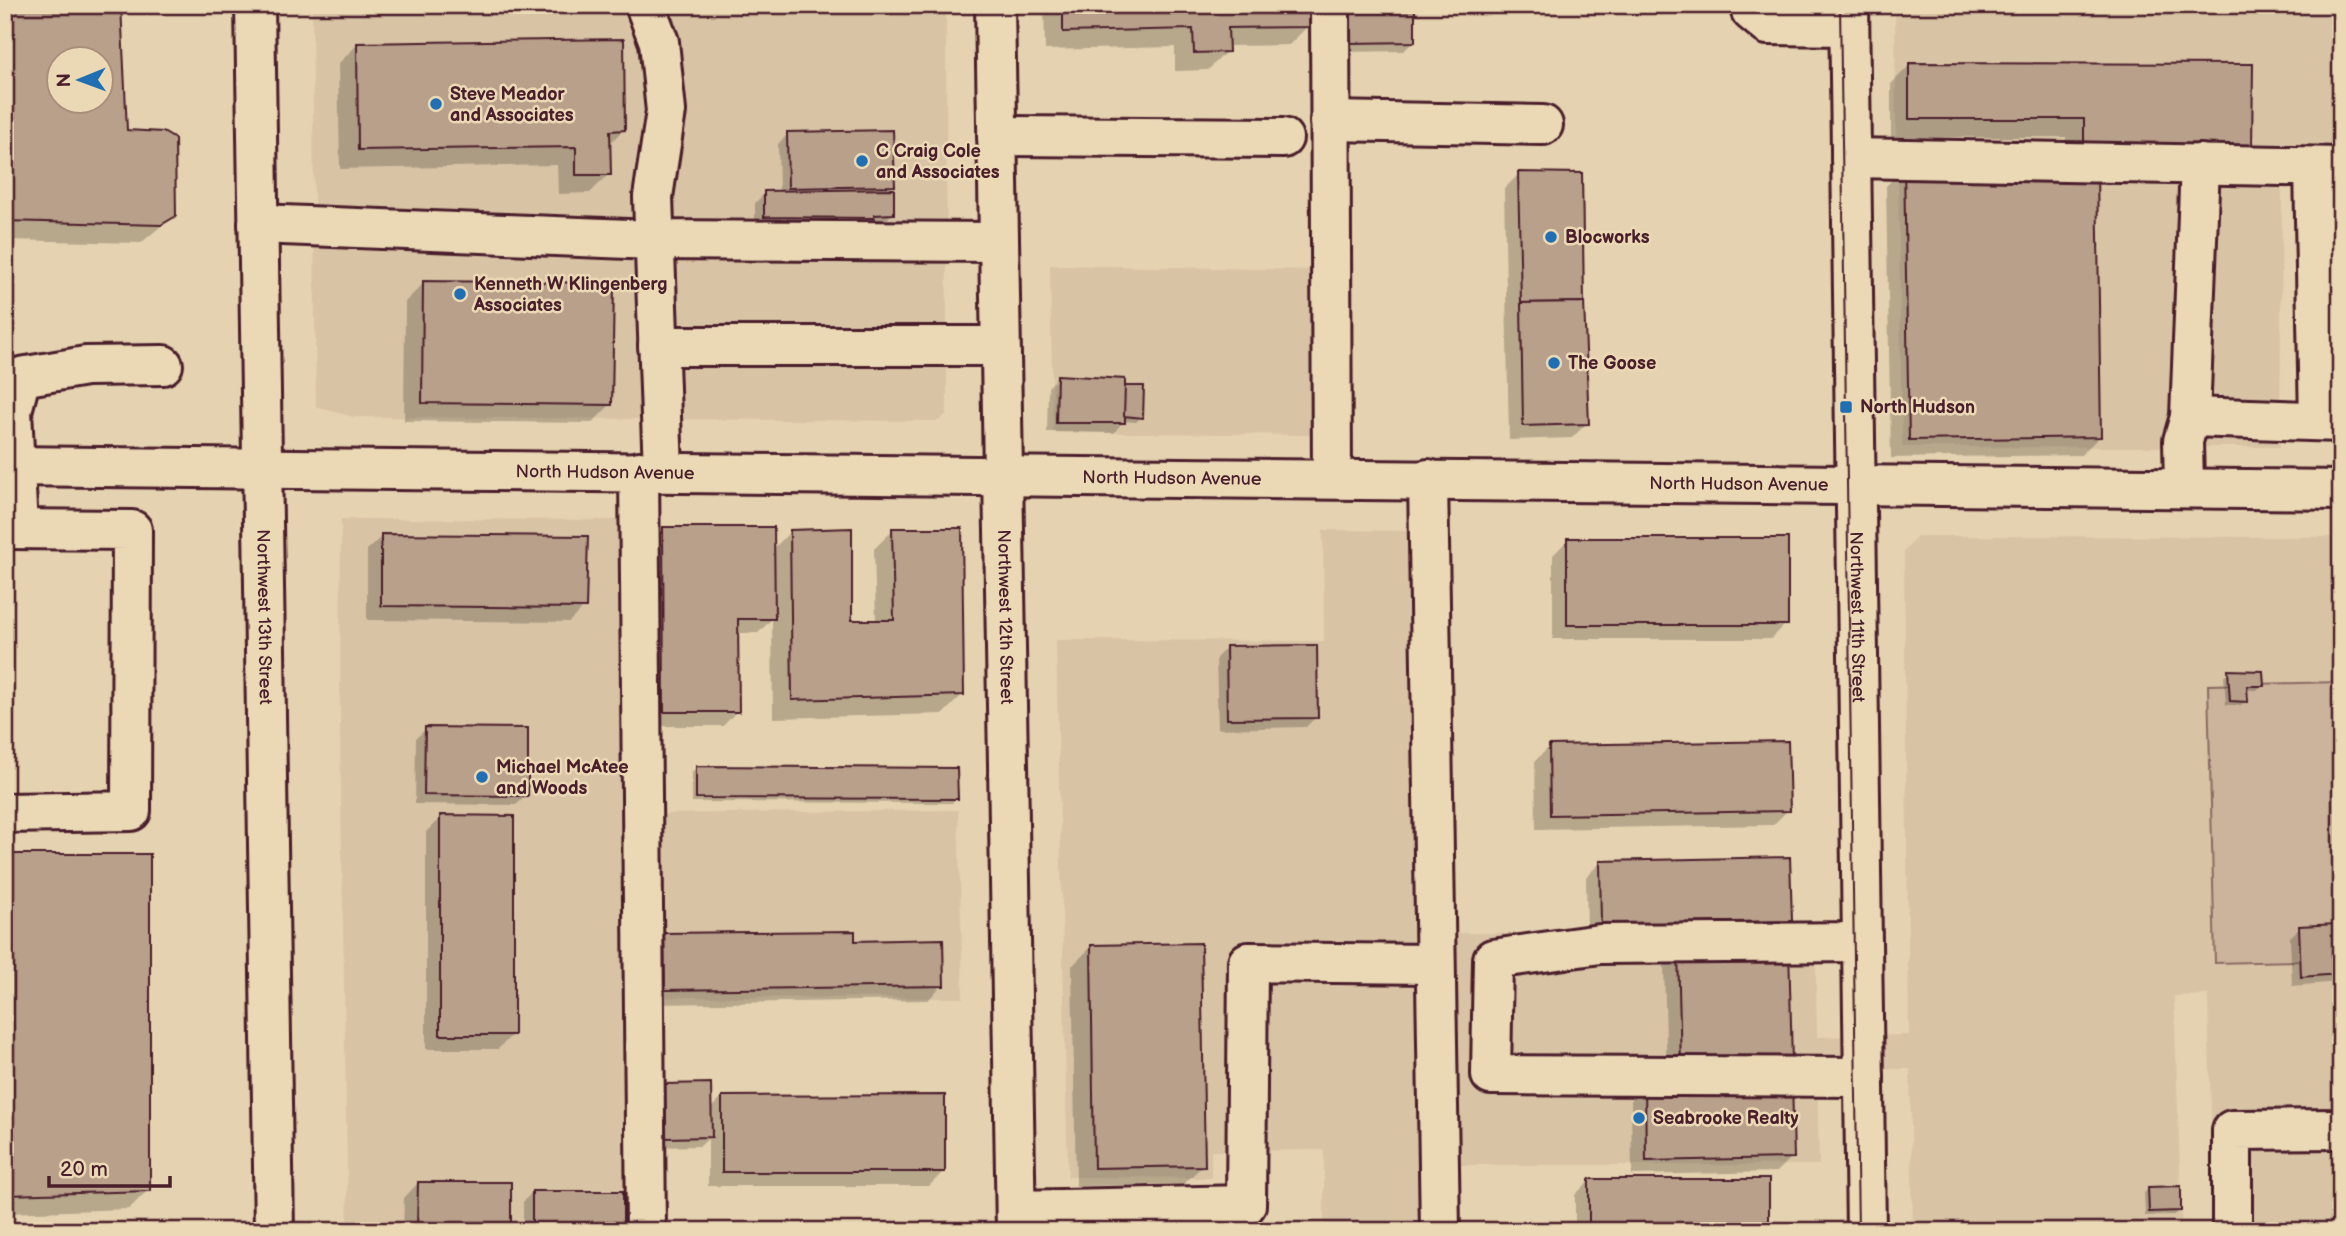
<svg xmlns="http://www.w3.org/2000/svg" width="2346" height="1236" viewBox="0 0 2346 1236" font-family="'Balsamiq Sans',sans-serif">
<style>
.built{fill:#d8c3a5}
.green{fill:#cbb49b;stroke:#8a6a63;stroke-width:2}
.shadow{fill:#0003;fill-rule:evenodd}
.building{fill:#b9a08b;stroke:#4a1f2b;stroke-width:2;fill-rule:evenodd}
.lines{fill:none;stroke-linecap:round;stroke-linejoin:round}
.minor-casing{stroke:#4a1f2b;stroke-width:44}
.major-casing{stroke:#4a1f2b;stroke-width:44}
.minor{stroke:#ebd9b6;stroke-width:38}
.major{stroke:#ebd9b6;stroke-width:38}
.tram{stroke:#4a1f2b;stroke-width:2}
.poi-dot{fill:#1f6fb2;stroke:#ebd9b6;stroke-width:2.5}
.labels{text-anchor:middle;stroke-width:5;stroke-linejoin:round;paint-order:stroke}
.poi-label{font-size:18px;font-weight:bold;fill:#4a1f2b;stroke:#ebd9b6;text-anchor:start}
.street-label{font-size:18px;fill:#4a1f2b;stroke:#ebd9b6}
</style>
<rect width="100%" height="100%" fill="#e5d2b0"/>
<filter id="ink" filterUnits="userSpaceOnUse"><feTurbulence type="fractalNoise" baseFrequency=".0143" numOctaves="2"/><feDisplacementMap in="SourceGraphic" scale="14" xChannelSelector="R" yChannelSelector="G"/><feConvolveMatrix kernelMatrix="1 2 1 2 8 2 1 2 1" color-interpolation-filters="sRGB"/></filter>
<g filter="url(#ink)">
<g class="built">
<polygon points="312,5 946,5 947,413 939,421 354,417 316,407"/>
<polygon points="1895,5 2341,5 2341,160 1896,153"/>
<polygon points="1898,168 2282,174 2280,447 1902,447"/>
<polygon points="1050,265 1318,270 1317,435 1053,432"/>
<polygon points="341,519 628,520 624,809 629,1231 348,1231 340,727"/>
<polygon points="1323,530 1414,531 1424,1231 1324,1231 1324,1150 1211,1151 1211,1178 1068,1177 1056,640 1324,641"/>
<polygon points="1917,536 2341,537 2341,1231 2214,1231 2208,995 2174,996 2182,1231 1913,1231 1910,1069 1817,1070 1819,1165 1459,1165 1457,933 1815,935 1817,1037 1909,1035 1904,552"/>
<polygon points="958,810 963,998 658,997 654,814"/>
</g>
<polygon class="green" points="2341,682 2341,960 2215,963 2208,685"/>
<g class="shadow">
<path d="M5,5h115l6,126 48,84 -33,28 -136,-3zM60,60h42v42h-42z"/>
<polygon points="1044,5 1308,5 1308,26 1289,45 1227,46 1227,51 1208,70 1175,71 1175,47 1045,50"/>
<polygon points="1342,5 1413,5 1414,41 1404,51 1342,52"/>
<polygon points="357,45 623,130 609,144 609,174 590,193 558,194 557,165 340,169 338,64"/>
<polygon points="1910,65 2251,66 2065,166 2066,137 1891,137 1891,84"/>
<polygon points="788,134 893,185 887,191 893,213 883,223 755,226 755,203 765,193 779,193 778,144"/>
<polygon points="1905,167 2100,436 2081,455 1891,458 1886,186"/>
<polygon points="1519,174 1587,423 1572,438 1509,440 1504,189"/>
<polygon points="424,283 611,404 592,423 404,421 405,302"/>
<polygon points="1058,377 1123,391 1141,417 1136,422 1123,421 1114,433 1047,432 1048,387"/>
<polygon points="664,529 772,550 791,531 850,622 876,622 874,549 893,530 962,695 943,714 773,718 772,619 758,633 736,633 737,711 723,726 650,726 649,543"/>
<polygon points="382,536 584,607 569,622 367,620 367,550"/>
<polygon points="1568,540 1786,624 1771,639 1553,639 1553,555"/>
<polygon points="1226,648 1316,717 1306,727 1218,729 1216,658"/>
<polygon points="2228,672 2262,685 2257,690 2246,690 2246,701 2241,705 2226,705 2224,676"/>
<polygon points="426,729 526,796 516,805 415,804 416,738"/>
<polygon points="1550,746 1788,810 1773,825 1536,829 1535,761"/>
<polygon points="697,767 956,798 952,803 692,802 692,772"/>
<polygon points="441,817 512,1035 498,1049 426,1049 426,832"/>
<polygon points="5,855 148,1190 129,1209 5,1213"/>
<polygon points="1600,863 1790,921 1775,935 1587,939 1586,877"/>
<polygon points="2300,928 2338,974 2328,983 2292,986 2290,937"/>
<polygon points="665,935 942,985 928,1000 651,1004 650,950"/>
<polygon points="1091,947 1203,1165 1184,1184 1076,1186 1072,966"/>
<polygon points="1788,949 1667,1080 1664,966 1679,951"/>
<polygon points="1645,1085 1792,1157 1777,1172 1632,1175 1631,1099"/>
<polygon points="666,1086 709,1110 722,1097 944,1171 929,1186 708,1186 708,1139 700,1146 657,1147 656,1096"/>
<polygon points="1590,1180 1767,1231 1575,1231 1575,1195"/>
<polygon points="418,1183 509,1231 403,1231 404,1198"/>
<polygon points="2149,1188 2179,1211 2175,1215 2145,1216 2144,1193"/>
<polygon points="532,1192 622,1231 523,1231 523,1202"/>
</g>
<g class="building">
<path d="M5,5h116l6,125 36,2 12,7 1,77 -15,9 -156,-4zM60,60h42v42h-42z"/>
<polygon points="1063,5 1310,5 1310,27 1228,28 1229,52 1194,53 1193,29 1063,32"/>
<polygon points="1351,5 1415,5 1415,42 1351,43"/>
<polygon points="624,39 625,130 610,131 611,175 576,175 576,147 358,150 357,43"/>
<polygon points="1909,63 2253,64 2252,148 2084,147 2084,119 1909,119"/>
<polygon points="893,130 895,186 788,188 787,132"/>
<polygon points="1904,165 2097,170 2101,437 1909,440"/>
<polygon points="1518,172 1582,173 1584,302 1521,303"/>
<polygon points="894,189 894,214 874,215 874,218 764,217 764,191"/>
<polygon points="423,281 614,283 612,405 422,403"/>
<polygon points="1584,302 1589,424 1523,426 1521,303"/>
<polygon points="1057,375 1125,379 1125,423 1056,423"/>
<polygon points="1125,386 1144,386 1143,418 1124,416"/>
<polygon points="663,527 774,527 775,619 738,619 739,712 664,712"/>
<polygon points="852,528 852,620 894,620 892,528 962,528 964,695 792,700 790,530"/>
<polygon points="381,534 588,536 586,608 381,606"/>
<rect x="1567" y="538" width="221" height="87"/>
<polygon points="1317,645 1318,718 1227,719 1226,646"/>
<polygon points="2228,670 2263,671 2264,686 2247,686 2248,702 2230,701"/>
<polygon points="425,727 528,728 528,796 424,795"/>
<polygon points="1788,741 1790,811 1550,815 1549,745"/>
<polygon points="696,766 957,768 958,799 696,798"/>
<polygon points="440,815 514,816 514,1035 440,1035"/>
<polygon points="5,854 150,854 150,1191 5,1195"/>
<polygon points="1790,857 1792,921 1601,925 1600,861"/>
<polygon points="2337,924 2339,974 2301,977 2299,926"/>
<polygon points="855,931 855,941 943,939 944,986 665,990 664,933"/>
<polygon points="1201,943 1205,1166 1094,1168 1091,945"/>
<polygon points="1789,947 1792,1063 1681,1066 1678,949"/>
<polygon points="1792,1080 1794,1158 1646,1161 1645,1083"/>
<polygon points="711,1083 712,1137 666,1138 665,1084"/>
<polygon points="945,1095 945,1172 722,1172 722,1096"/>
<rect x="1589" y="1179" width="180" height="52"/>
<polygon points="418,1182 511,1182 511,1231 417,1231"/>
<polygon points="2181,1186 2181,1211 2149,1212 2148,1187"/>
<rect x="532" y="1191" width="91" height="40"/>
</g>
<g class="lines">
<g class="minor-casing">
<g id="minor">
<polyline points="645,5 659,42 666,111 653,197 663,471"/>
<path id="s1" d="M995,5l21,1226"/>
<polyline points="1330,5 1332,478"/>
<polyline points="1751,5 1751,11 1768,25 1849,26"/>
<path id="s2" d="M1849,5l17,1226"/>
<polyline points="1330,121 1543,125"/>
<polyline points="997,136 1283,138"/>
<polyline points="1851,158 2341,167"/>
<polyline points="2314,167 2319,421"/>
<polyline points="258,224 653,240 999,242"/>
<polyline points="658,346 1000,346"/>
<polyline points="2190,417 2341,422"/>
<path id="s3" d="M5,466l2336,24"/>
<polyline points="639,471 646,1231"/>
<polyline points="1428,479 1440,1231"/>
<polyline points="2184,486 2183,441 2190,417 2200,164"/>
<polyline points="18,528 12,411 21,377 86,366 163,365"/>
<polyline points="5,529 132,530 131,811 5,813"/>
<polyline points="1861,942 1600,944 1493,959 1491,1075 1864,1077"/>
<polyline points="1016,1210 1246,1205 1248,962 1435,964"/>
<polyline points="2232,1231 2232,1130 2341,1129"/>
</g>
</g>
<g class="major-casing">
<g id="major">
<path id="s4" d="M255,5l19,1226"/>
</g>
</g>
<use href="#minor" class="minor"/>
<use href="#major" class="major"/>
<polyline class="tram" points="1840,5 1858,1231"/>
</g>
</g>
<g class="poi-dot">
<circle cx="436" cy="104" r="7"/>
<circle cx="862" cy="161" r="7"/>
<circle cx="1551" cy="237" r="7"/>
<circle cx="460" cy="294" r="7"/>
<circle cx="1554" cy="363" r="7"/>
<rect x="1839" y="400" width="14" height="14" rx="3.5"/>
<circle cx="482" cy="777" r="7"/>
<circle cx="1639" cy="1118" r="7"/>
</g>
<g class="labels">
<g class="poi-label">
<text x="450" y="100">Steve Meador<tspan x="450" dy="21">and Associates</tspan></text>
<text x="876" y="157">C Craig Cole<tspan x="876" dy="21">and Associates</tspan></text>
<text x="1565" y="243">Blocworks</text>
<text x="474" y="290">Kenneth W Klingenberg<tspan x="474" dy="21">Associates</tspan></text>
<text x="1568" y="369">The Goose</text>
<text x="1860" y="413">North Hudson</text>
<text x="496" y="773">Michael McAtee<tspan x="496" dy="21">and Woods</tspan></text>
<text x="1653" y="1124">Seabrooke Realty</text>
</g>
<g class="street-label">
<text dy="6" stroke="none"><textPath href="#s3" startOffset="600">North Hudson Avenue</textPath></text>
<text dy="6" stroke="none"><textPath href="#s3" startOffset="1167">North Hudson Avenue</textPath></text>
<text dy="6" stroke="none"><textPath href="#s3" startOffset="1734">North Hudson Avenue</textPath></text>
<text dy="6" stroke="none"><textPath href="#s4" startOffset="612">Northwest 13th Street</textPath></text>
<text dy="6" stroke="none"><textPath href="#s1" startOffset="612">Northwest 12th Street</textPath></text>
<text dy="6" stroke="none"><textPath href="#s2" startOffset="612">Northwest 11th Street</textPath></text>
</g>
</g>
<rect width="2346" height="1236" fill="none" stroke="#ebd9b6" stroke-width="28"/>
<rect x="14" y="14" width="2318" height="1208" fill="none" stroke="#4a1f2b" stroke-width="2.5" filter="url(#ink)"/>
<g transform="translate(80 80) rotate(269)"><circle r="33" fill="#ebd9b6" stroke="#ab8f7e" stroke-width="2"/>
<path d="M0-5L12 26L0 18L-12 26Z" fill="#1f6fb2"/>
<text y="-10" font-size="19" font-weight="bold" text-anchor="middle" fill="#4a1f2b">N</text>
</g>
<path d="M49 1176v10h121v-10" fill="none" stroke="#4a1f2b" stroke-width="3.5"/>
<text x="60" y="1176" font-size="21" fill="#4a1f2b" stroke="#ebd9b6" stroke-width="5" paint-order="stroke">20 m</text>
</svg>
